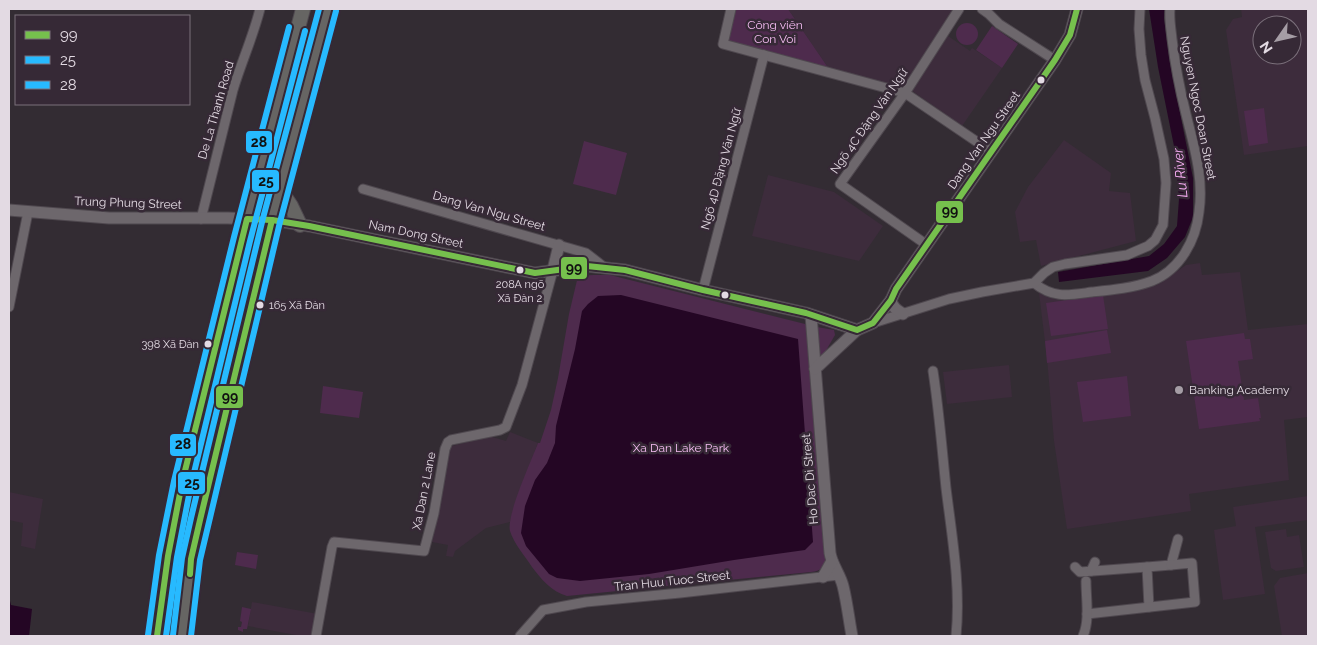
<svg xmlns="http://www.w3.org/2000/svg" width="1317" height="645" viewBox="0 0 1317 645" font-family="Raleway,sans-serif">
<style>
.built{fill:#3d2c3c;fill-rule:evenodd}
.green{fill:#4e2b4d}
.water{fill:#240624}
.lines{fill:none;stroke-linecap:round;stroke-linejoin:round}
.minor-casing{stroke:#4f484f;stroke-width:11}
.tertiary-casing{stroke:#4f484f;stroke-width:13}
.primary-casing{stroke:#4f484f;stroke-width:16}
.minor{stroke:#6d676c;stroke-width:9}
.tertiary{stroke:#6d676c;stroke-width:11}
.primary{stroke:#666563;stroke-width:14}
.bus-1-casing{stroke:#362936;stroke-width:10}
.bus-2-casing{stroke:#362936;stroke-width:10}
.bus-3-casing{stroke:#362936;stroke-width:10}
.bus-1{stroke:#76c04d;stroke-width:6}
.bus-2{stroke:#27baff;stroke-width:6}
.bus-3{stroke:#27baff;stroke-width:6}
.bus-dot{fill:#e3dae3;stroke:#362936;stroke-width:2}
.poi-dot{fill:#a59da5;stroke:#362936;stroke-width:2}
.labels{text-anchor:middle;stroke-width:5;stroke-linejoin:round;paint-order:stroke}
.bus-label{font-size:11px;fill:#e3dae3;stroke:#362936}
.park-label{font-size:12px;fill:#f6bdf3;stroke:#362936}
.street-label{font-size:12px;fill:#e3dae3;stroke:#362936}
.poi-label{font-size:12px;fill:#e3dae3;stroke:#362936;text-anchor:start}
.water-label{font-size:14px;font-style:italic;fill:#feb2fa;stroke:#362936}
.line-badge{stroke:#362936;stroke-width:2}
.pale-badge-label{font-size:14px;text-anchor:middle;font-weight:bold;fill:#111}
</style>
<rect width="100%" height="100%" fill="#332c33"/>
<g class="built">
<polygon points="788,9 954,9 906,86 898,87 829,69"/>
<path d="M1241,9h67v137l-64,9 -18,-125 7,-11 9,-2zM1262,25h30v30h-30z"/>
<polygon points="948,36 970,51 972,48 1002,68 962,126 911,90"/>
<polygon points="1064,140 1111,173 1109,191 1130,193 1136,241 1041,266 1036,240 1020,242 1015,212 1028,187"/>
<polygon points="768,175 834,192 883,226 859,261 752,236"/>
<polygon points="1200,263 1202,275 1240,272 1248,330 1308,324 1308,417 1284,420 1289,480 1189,494 1191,511 1067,529 1054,441 1047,358 1039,293 1055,299 1141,289 1157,285 1186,265"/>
<polygon points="1009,365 1012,397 947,404 943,372"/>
<polygon points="510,432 538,443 520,489 510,522 486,528 455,551 453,557 446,556 448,545 432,542 449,447 489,436 506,441"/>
<polygon points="9,492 43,499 35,549 21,546 23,523 9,520"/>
<polygon points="1308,496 1308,520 1255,527 1265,594 1223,600 1214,530 1236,526 1233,507"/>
<polygon points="1286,529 1287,537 1299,535 1304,567 1276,571 1271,568 1265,532"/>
<polygon points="1308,573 1308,636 1282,636 1274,586 1280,578"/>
<polygon points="252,602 318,614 314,636 301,636 248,626"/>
</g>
<g class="green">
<polygon points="735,9 788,9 829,69 727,41"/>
<circle cx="967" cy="34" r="11"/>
<polygon points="992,26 1018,44 1002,68 976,50"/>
<polygon points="1264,108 1268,143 1249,146 1244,111"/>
<polygon points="584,141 627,153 616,195 573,184"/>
<path d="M593,275h17l195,49 2,3 19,230c-1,10 -5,14 -15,15l-244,24c-15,-4 -26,-17 -35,-29 -7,-11 -18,-23 -22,-36 -4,-15 22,-72 28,-88h2l11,-33 7,-32 11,-64 9,-38z"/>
<polygon points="1103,295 1108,329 1051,336 1046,303"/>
<polygon points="817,327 834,330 835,335 824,354 821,355 819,354"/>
<polygon points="1107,330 1111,353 1047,363 1045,341"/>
<polygon points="1244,333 1245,339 1250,339 1253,359 1238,361 1244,400 1258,398 1261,418 1259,418 1260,421 1199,429 1186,341"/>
<polygon points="1127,376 1131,416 1083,422 1077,382"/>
<polygon points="323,386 363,392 359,418 320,413"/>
<polygon points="237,552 258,555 256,569 235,565"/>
<polygon points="242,607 251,609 247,629 243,629 243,632 238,630 238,627 241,627 242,622 240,621"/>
</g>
<g class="water">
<polygon points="1149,9 1165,9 1164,18 1170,63 1193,178 1193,217 1185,237 1167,258 1148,271 1059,282 1058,272 1149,256 1164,244 1177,226 1179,199 1175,151 1158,67"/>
<polygon points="621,295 798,339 813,542 805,550 734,560 649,574 580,581 557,578 549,574 526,546 521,533 525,506 535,480 547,463 555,443 556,426 575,349 582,311 588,304 598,296"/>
<polygon points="9,597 11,605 32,609 29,636 9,636"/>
</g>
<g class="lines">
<g class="minor-casing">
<g id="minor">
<polyline points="731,9 723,44 905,93 992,152"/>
<polyline points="982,9 989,14 999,24 1055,60"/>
<polyline points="363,189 586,253 604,267"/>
<path d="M201,219l32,-129c8,-27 20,-53 27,-81"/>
<polyline points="927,245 840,184 905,93 959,9"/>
<path d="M1034,283c20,16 35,12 58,9 20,-2 41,-4 60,-11 28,-11 44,-41 47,-69 5,-34 -5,-65 -13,-98 -6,-24 -11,-50 -14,-75 -1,-10 -3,-20 -2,-30"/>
<polyline points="703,290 764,55"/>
<polyline points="9,307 28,212"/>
<polyline points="873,323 949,299 982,292 1034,283 1044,273 1053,267 1065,264 1127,255 1148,246 1155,240 1163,225 1166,183 1164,159 1155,118 1145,80 1141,55 1139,29 1140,9"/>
<path d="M933,371c6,39 9,78 13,117 6,49 15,99 10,148"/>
<polyline points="1075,567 1080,572 1147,567"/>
<polyline points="1091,571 1095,562"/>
<polyline points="1149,607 1147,567 1171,565 1178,539"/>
<polyline points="1087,614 1195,602 1192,563 1171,565"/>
<polyline points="316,636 332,547 334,542 424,551 434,513 445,449 448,442 451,440 500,430 506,427 522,385 553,270"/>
<polyline points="520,636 543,610 586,602 680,593 839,575"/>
<path d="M1083,636c7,-16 3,-37 3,-55"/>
</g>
</g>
<g class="tertiary-casing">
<g id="tertiary">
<polyline points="9,210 109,218 228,218 272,220 309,226 535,273 587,266 625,270 703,290 806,313 857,330"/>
<polyline points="553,270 559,245"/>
<path d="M891,300c1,7 6,10 12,14"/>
<path d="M811,315l19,238c2,12 10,21 13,33 4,16 6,34 9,50"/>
<polyline points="815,369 857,330 873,323 891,300 896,289 1055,60 1070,35 1077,9"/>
<polyline points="823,577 832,561"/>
</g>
</g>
<g class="primary-casing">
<g id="primary">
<polyline points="281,191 291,206 300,225"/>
<polyline points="157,636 168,556 182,483 242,239 303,9"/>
<polyline points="182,636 191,559 200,520 272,220 328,9"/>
</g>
</g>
<use href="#minor" class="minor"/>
<use href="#tertiary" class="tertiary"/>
<use href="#primary" class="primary"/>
<g class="bus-1-casing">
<g id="bus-1">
<polyline points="190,574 191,559 200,520 272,220"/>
<polyline points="157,636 168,556 182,483 247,219 272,220 309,226 535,273 587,266 625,270 703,290 806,313 857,330 873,323 891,300 896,289 1055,60 1070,35 1077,9"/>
</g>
</g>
<g class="bus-2-casing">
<g id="bus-2">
<polyline points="166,636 177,557 191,485 250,241 305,31"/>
<polyline points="191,636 200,560 209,522 280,222 336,11"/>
</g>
</g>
<g class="bus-3-casing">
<g id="bus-3">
<polyline points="148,635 159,555 174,481 234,237 289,27"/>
<polyline points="173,635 182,558 191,518 263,218 319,9"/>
</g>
</g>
<use href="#bus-1" class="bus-1"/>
<use href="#bus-2" class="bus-2"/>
<use href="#bus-3" class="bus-3"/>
</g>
<g class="bus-dot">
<circle cx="1041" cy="80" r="4.5"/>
<circle cx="520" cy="270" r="4.5"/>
<circle cx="725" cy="295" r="4.5"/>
<circle cx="260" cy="305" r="4.5"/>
<circle cx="208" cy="344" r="4.5"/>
</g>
<circle class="poi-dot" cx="1179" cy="390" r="5"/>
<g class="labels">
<g class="bus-label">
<text x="520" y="288">208A ngõ<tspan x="520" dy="14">Xã Đàn 2</tspan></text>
<text x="269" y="309" text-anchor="start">165 Xã Đàn</text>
<text x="199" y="348" text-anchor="end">398 Xã Đàn</text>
</g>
<g class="park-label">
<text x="775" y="29">Công viên<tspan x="775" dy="14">Con Voi</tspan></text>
<text x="681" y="452">Xa Dan Lake Park</text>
</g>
<g class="street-label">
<text transform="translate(1198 108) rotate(79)" y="4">Nguyen Ngoc Doan Street</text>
<text transform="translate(216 110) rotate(-74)" y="4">De La Thanh Road</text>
<text transform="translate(869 121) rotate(-55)" y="4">Ngõ 4C Đặng Văn Ngữ</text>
<text transform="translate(984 140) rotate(-55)" y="4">Dang Van Ngu Street</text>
<text transform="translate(721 169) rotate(-75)" y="4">Ngõ 4D Đặng Văn Ngữ</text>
<text transform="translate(128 203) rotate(2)" y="4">Trung Phung Street</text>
<text transform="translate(489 211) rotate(16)" y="4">Dang Van Ngu Street</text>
<text transform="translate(416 234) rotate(12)" y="4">Nam Dong Street</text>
<text transform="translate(810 479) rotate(-95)" y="4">Ho Dac Di Street</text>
<text transform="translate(424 491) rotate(-79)" y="4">Xa Dan 2 Lane</text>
<text transform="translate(672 581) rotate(-6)" y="4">Tran Huu Tuoc Street</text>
</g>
<g class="poi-label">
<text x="1189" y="394">Banking Academy</text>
</g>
<g class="water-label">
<text transform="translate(1180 173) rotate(-96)" y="5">Lu River</text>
</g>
</g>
<g class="line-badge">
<rect x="245" y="130" width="28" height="24" rx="5" fill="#27baff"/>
<rect x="251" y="169" width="29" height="24" rx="5" fill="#27baff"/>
<rect x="935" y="200" width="29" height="24" rx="5" fill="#76c04d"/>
<rect x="560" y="256" width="28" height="24" rx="5" fill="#76c04d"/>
<rect x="215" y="385" width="29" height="24" rx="5" fill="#76c04d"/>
<rect x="169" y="433" width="28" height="24" rx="5" fill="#27baff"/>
<rect x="177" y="471" width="29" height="24" rx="5" fill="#27baff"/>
</g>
<g class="pale-badge-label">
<text x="259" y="147">28</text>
<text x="266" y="186">25</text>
<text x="950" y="216">99</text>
<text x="574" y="273">99</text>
<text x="230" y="402">99</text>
<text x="183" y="449">28</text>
<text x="192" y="488">25</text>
</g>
<rect width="1317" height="645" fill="none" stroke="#e3dae3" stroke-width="20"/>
<rect x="15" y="15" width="175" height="90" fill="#362936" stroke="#7b707b"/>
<rect x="25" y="31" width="25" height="8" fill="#76c04d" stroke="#7b707b"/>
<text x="60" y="40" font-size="15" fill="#e3dae3">99</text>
<rect x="25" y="56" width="25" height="8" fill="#27baff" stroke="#7b707b"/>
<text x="60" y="65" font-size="15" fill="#e3dae3">25</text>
<rect x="25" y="81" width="25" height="8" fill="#27baff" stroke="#7b707b"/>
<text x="60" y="90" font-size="15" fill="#e3dae3">28</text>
<g transform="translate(1277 40) rotate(236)"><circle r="24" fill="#362936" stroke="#7b707b"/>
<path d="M0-4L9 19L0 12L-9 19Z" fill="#a59da5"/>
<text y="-8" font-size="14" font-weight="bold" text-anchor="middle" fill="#e3dae3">N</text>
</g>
</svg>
